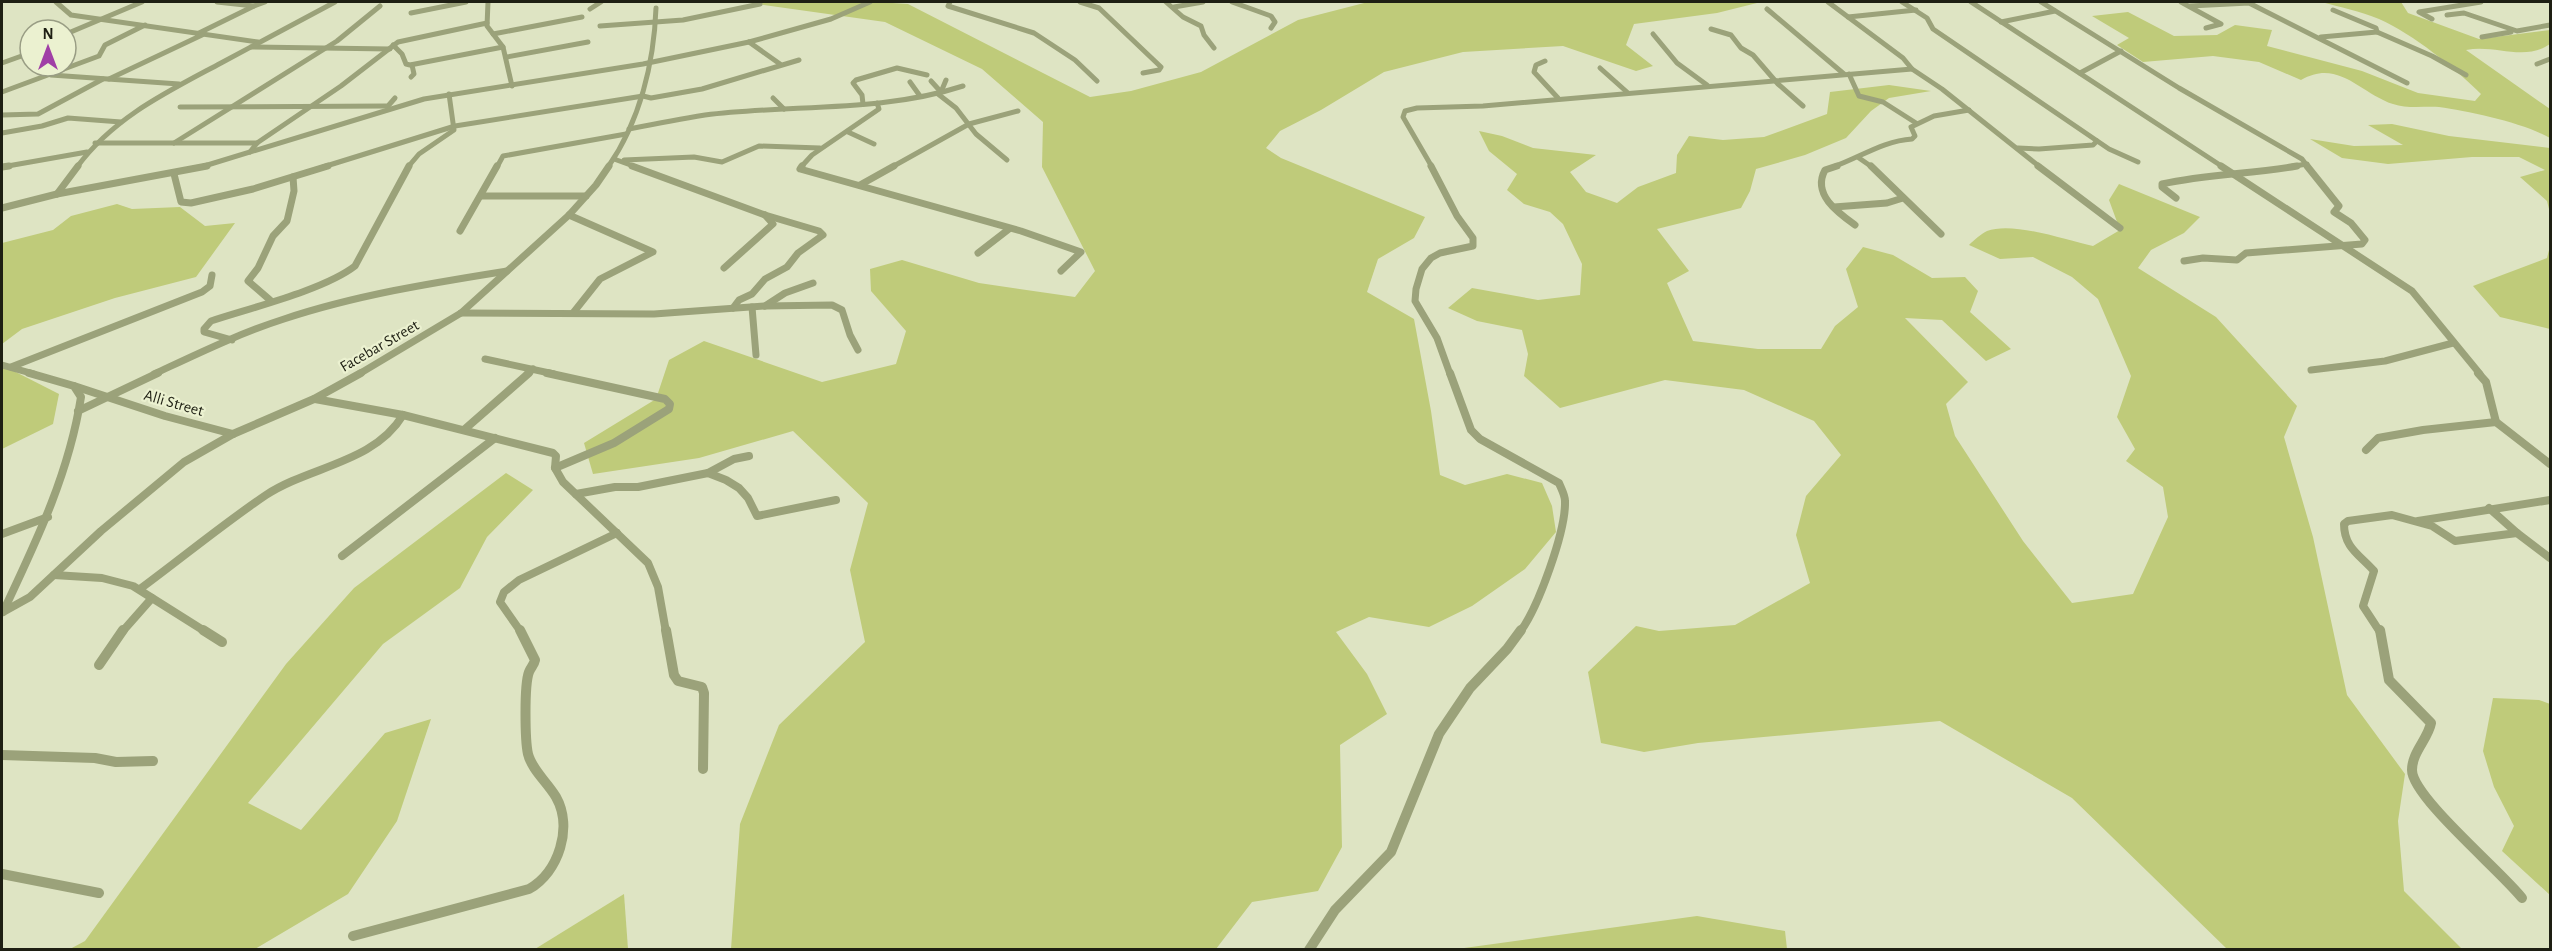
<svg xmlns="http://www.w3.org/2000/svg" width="2552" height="951" font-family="'Alegreya Sans',sans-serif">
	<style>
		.green { fill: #bfcb7a }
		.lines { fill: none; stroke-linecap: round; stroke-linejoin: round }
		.street-far3 { stroke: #9ba27a; stroke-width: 5 }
		.street-far2 { stroke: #9ba27a; stroke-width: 7 }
		.street-far1 { stroke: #9ba27a; stroke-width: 8 }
		.street { stroke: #9ba27a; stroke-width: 10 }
		.labels { text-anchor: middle; stroke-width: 4.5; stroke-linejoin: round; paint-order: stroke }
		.street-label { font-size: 16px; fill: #1e1f13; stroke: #ebf1d0 }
	</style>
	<rect width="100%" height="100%" fill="#dee4c3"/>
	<!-- green -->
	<g class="green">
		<path d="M 743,2 L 877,2 L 908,4 L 1090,97 L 1131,91 L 1201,72 L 1298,20 L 1368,2 L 1761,2 L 1717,13 L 1634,24 L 1626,45 L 1653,66 L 1636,71 L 1563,46 L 1463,52 L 1384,72 L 1321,110 L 1280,131 L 1266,148 L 1281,158 L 1425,217 L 1414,238 L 1378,259 L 1367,292 L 1414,319 L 1431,411 L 1440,475 L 1465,485 L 1507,474 L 1542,483 L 1552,506 L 1556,532 L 1525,569 L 1472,606 L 1429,627 L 1369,617 L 1336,632 L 1367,674 L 1387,714 L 1340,745 L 1342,847 L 1318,891 L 1252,902 L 1216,949 L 731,949 L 740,824 L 779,725 L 865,642 L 850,570 L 868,503 L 793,431 L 699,458 L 593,474 L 584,443 L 656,399 L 669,360 L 704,341 L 822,382 L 896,364 L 906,331 L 871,291 L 870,269 L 902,260 L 979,283 L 1075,297 L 1095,271 L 1042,167 L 1043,122 L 982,69 L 885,22 Z"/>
		<path d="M 2321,2 L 2401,2 L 2408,13 L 2479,39 L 2550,30 L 2550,44 C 2524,62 2495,44 2466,50 L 2550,109 L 2550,138 C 2524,123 2469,111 2439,107 C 2425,106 2407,109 2393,104 C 2360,93 2338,58 2301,80 L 2259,62 L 2213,56 L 2143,62 L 2117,45 L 2129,38 L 2092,16 L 2128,12 L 2174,36 L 2217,35 L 2235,25 L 2272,30 L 2267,46 L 2362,71 L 2418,93 L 2475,101 L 2481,94 C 2455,68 2413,34 2379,19 C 2360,11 2340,7 2321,2 Z"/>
		<path d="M 1889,85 L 1931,91 L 1889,98 L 1871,111 L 1846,138 L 1805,155 L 1756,169 L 1750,191 L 1741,208 L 1657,229 L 1689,271 L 1667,283 L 1693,341 L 1758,349 L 1821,349 L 1835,326 L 1858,307 L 1846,269 L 1863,247 L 1893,255 L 1932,278 L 1965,277 L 1978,291 L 1970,312 L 2011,349 L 1986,361 L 1942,320 L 1905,318 L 1968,382 L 1946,404 L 1955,436 L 2023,541 L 2072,603 L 2133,594 L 2168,517 L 2163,487 L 2126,461 L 2135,449 L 2117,417 L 2131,376 L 2098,299 L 2072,277 L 2033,257 L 2000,259 L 1969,245 C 1974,240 1981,234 1987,231 C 2013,221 2065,240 2093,246 L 2120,230 L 2109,200 L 2119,184 L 2200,217 L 2184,233 L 2151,250 L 2138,268 L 2216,317 L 2297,406 L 2284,437 L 2313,537 L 2347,695 L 2405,774 L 2398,821 L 2404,891 L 2462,949 L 2227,949 L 2072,798 L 1940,721 L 1698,743 L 1644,752 L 1601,743 L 1588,672 L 1636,626 L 1659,631 L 1735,625 L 1810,583 L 1796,535 L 1806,496 L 1841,455 L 1814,421 L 1744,390 L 1665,380 L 1560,408 L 1524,376 L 1528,354 L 1522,330 L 1477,321 L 1448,308 L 1472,288 L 1538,300 L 1580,295 L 1582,264 L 1563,224 L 1550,212 L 1524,204 L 1507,190 L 1517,174 L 1489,151 L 1479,131 L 1502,136 L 1533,148 L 1596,155 L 1570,172 L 1586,192 L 1617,203 L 1638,187 L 1676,173 L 1677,155 L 1689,136 L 1723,140 L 1764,137 L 1827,114 L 1830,92 Z"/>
		<path d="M 2392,124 L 2449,136 L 2550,148 L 2550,213 L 2547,201 L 2520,177 L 2545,170 L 2519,157 L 2472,157 L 2388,164 L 2342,158 L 2310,139 L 2354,146 L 2403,145 L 2368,125 Z"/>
		<path d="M 117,204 L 132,209 L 180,207 L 205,226 L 235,223 L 196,277 L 115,298 L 22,329 L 2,344 L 2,243 L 53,230 L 71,216 Z"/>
		<path d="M 2550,246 L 2550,329 L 2500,317 L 2473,286 L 2547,258 Z"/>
		<path d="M 2,365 L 59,394 L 53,424 L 2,449 Z"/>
		<path d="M 506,473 L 533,490 L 487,537 L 460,588 L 383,644 L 248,803 L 301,830 L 385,733 L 431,719 L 397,821 L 348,894 L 255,949 L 70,949 L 85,941 L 286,664 L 354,588 Z"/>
		<path d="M 2493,698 L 2539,700 L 2550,704 L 2550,895 L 2502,851 L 2514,826 L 2494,787 L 2483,751 Z"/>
		<path d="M 624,894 L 628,949 L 535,949 Z"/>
		<path d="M 1697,916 L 1785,931 L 1787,949 L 1457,949 Z"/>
	</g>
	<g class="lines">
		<!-- street-far3 -->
		<g class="street-far3">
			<path d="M 56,2 L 71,15 L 258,42"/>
			<path d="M 488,2 L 487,26 L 503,47 L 512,86"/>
			<path d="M 950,2 L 948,6 L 1034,33 L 1075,60 L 1097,81"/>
			<path d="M 1080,2 L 1099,8 L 1161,67 L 1159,70 L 1143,73"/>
			<path d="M 1166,2 L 1183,17 L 1201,26 L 1204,35 L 1214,48"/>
			<path d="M 1232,2 L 1271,16 L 1275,22 L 1271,28"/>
			<path d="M 1902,2 L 1927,18 L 1933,29 L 2109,149 L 2138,162"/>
			<path d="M 1971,2 L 2223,167"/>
			<path d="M 2041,2 L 2179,88 L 2302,159 L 2308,167"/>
			<path d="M 2181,2 L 2221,24 L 2206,28"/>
			<path d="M 254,6 L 265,2"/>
			<path d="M 2190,6 L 2249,3 L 2407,83"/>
			<path d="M 1174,7 L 1203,2"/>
			<path d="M 590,9 L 601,2"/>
			<path d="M 1767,9 L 1844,74"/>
			<path d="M 411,13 L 466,2"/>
			<path d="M 2447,15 L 2464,13 L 2517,31 L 2550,25"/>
			<path d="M 1848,17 L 1916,10"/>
			<path d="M 2432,19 L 2419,12 L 2481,2"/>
			<path d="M 2001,22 L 2055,11"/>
			<path d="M 600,26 L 683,20 L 760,4"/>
			<path d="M 1711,29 L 1731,35 L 1741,48 L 1753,55 L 1778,84 L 1803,106"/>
			<path d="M 2377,32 L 2432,56 L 2466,75"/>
			<path d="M 66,34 L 142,2"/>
			<path d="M 197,34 L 254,6 L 217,2"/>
			<path d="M 493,34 L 582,17"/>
			<path d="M 1653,34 L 1677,63 L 1707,85"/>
			<path d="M 2321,37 L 2377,32 L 2376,28 L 2333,10"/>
			<path d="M 2482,37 L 2511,32"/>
			<path d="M 749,42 L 780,64"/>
			<path d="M 393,45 L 402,54 L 406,64 L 410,65 L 503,47"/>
			<path d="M 251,47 L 390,49"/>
			<path d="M 507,57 L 588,42"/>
			<path d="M 1545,61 L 1536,65 L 1534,72 L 1558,98"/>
			<path d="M 2,63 L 30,53"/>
			<path d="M 2537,64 L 2550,59"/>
			<path d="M 1600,68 L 1628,93"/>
			<path d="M 1912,69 L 1942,89 L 2040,167"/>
			<path d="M 2080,73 L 2121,51"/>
			<path d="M 1849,74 L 1859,96 L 1883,102 L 1916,123"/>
			<path d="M 51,75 L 179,84"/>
			<path d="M 411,77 L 414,74 L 412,65"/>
			<path d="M 109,79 L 202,35"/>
			<path d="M 931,81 L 941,92"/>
			<path d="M 910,82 L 920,96"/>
			<path d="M 2,92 L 99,56 L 105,45 L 145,25"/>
			<path d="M 941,92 L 946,80"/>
			<path d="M 938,94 L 956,108 L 976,134 L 1007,160"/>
			<path d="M 773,98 L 784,109"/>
			<path d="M 863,104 L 862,95 L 853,83 L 856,80 L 897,68 L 927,75"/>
			<path d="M 388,106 L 395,98"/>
			<path d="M 180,107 L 386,106"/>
			<path d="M 2,115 L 38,114 L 103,79"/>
			<path d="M 629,129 C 654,124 680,119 705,115 C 791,104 880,113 963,86"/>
			<path d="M 848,132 L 874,144"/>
			<path d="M 2,133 L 42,126 L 68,118 L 121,122"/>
			<path d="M 95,143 L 257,143"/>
			<path d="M 174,143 L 337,41 L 380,6"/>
			<path d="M 2018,148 L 2039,149 L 2093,145 L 2097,141"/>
			<path d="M 250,152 L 257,143 L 341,86 L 398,42 L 487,23"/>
			<path d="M 1859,158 L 1872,167"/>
			<path d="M 614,159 L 636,167"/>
			<path d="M 624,160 L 694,157 L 722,162 L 759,146 L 820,148"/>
			<path d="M 2,167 L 87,152"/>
			<path d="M 77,167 C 114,117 167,92 221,63 C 259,43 297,22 335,2"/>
			<path d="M 201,167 L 424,99 L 643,64 L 749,42 L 831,19 L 870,2"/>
			<path d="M 323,167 L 455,126 L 643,96 L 651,98 L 702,89 L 799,60"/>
			<path d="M 408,167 L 419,154 L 454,130 L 449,94"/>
			<path d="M 497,167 L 503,156 L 626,134"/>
			<path d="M 608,167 C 640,121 654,63 656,8"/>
			<path d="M 801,167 L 812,155 L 879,109 L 877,103"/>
			<path d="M 892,167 L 969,124 L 1018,111"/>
			<path d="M 1432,167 L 1403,117 L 1405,111 L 1417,108 L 1483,106 L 1912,69 L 1903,58 L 1828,2"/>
			<path d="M 1833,167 C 1861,157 1883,141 1912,139 L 1915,136 L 1911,127 L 1934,116 L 1969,110"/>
			<path d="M 2288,167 L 2307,164"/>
		</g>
		<!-- street-far2 -->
		<g class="street-far2">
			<path d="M 632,166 L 765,215 L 819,231 L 823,235 L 798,253 L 787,267 L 765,279 L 752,294 L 739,300 L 733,308"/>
			<path d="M 802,166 L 800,169 L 1021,231 L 1081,252 L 1061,271"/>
			<path d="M 1431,166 L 1457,216 L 1473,238 L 1473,246 L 1440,253 L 1431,258 L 1422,269 L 1416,289 L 1415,301 L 1437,338 L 1450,374"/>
			<path d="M 1837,166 L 1825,170 C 1812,194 1837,212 1855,225"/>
			<path d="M 1871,166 L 1941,234"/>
			<path d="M 2038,166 L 2120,228"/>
			<path d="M 2221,166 L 2412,291 L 2480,374"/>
			<path d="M 2,167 L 9,166"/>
			<path d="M 174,174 L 181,202 L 191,203 L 253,189 L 328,166"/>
			<path d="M 860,185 L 894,166"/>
			<path d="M 57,194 L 78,166"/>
			<path d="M 482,196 L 586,196"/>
			<path d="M 2176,198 L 2162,187 L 2162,184 C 2207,174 2252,174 2297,166"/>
			<path d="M 1834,207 L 1887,203 L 1903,198"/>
			<path d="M 2,208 L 57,194 L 207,166"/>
			<path d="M 569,215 L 653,252 L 600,279 L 573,313"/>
			<path d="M 460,231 L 497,166"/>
			<path d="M 978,253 L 1009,229"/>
			<path d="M 2184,261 L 2203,258 L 2237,260 L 2246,253 L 2362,244 L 2365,240 L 2351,223 L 2334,212 L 2339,206 L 2307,166"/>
			<path d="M 724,268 L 773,224 L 765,215"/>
			<path d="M 270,300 L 248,281 L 258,268 L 273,236 L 287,221 L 294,191 L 293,177"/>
			<path d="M 765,306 L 785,293 L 813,283"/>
			<path d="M 752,307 L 756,355"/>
			<path d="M 461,313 L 654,314 L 765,306 L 832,305 L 842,310 L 850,335 L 858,350"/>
			<path d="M 232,340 L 204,332 L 204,329 L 211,321 C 250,308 324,290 355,266 L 409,166"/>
			<path d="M 485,359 L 554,374"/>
			<path d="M 2,365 L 34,374"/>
			<path d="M 11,367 L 202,292 L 210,286 L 212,275"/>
			<path d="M 2311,370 L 2385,361 L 2453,343"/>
			<path d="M 154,374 C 197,354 240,333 284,319 C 356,295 432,283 507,271"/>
			<path d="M 359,374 L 461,313 L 569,215 L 596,185 L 609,166"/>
			<path d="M 527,374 L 533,369"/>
		</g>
		<!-- street-far1 -->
		<g class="street-far1">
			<path d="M 547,373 L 665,399 L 670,404 L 669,409 L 614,443 L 555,468"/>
			<path d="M 1450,373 L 1471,430 L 1480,439 L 1559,483 C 1561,488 1565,495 1565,501 C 1566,531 1538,608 1520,632"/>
			<path d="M 2478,373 L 2486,382 L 2496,422 L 2550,464"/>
			<path d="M 74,386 L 165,416 L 233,434"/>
			<path d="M 315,399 L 403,415 L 553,453 L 556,456 L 555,468 L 563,482 L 648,563 L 658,587 L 666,632"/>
			<path d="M 78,411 L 158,373"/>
			<path d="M 465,429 L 529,373"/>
			<path d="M 2366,450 L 2378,438 L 2423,430 L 2496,422"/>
			<path d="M 708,473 L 734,459 L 749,456"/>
			<path d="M 576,494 L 615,487 L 638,487 L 708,473 L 726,480 L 739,488 L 748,498 L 757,516 L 836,500"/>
			<path d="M 2418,521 L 2550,500"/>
			<path d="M 2517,533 L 2550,558"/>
			<path d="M 2,534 L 48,517"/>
			<path d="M 342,556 L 495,438"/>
			<path d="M 54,575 L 102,578 L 133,586 L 206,632"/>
			<path d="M 140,589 C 182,558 223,524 266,495 C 310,466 374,463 403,415"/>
			<path d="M 3,612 C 36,542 69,474 81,397 L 74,386 L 29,373"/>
			<path d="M 3,612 L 30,597 L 101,531 L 184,462 L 233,434 L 314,399 L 361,373"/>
			<path d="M 122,632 L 152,598"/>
			<path d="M 521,632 L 500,602 L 504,592 L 519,580 L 617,533"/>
			<path d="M 2380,632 L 2363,606 L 2374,571 C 2360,555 2344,548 2344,524 L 2348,521 L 2392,515 L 2432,526 L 2455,541 L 2517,533 L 2489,508"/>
		</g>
		<!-- street -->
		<g class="street">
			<path d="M 203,630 L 222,642"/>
			<path d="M 666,630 L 674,675 L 678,681 L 702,687 L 704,693 L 703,769"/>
			<path d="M 2380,630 L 2389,680 L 2431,723 C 2428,739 2412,752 2412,770 C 2412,797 2501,871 2522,898"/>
			<path d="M 99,665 L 123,630"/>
			<path d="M 2,755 L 95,758 L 116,762 L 153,761"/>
			<path d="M 2,874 L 99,893"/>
			<path d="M 353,936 L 529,889 C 559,872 573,827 556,797 C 548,783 532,770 528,754 C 525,741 524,685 529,672 C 531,667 534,665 535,660 L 520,630"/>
			<path d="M 1309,950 L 1335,910 L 1391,852 L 1439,734 L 1470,688 L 1507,649 L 1521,630"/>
		</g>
	</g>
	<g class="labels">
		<!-- street labels -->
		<g class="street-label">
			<text transform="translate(379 345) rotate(-30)" y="6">Facebar Street</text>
			<text transform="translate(174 402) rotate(16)" y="6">Alli Street</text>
		</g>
	</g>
	<!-- border -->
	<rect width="2552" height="951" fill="none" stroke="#1e1f13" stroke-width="6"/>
	<!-- north arrow -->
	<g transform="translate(48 48)"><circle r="28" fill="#ebf1d0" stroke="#999d84" stroke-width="1.5"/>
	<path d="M0-4.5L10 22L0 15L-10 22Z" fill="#a03ea6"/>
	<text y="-9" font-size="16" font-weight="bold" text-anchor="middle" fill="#1e1f13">N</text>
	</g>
</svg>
